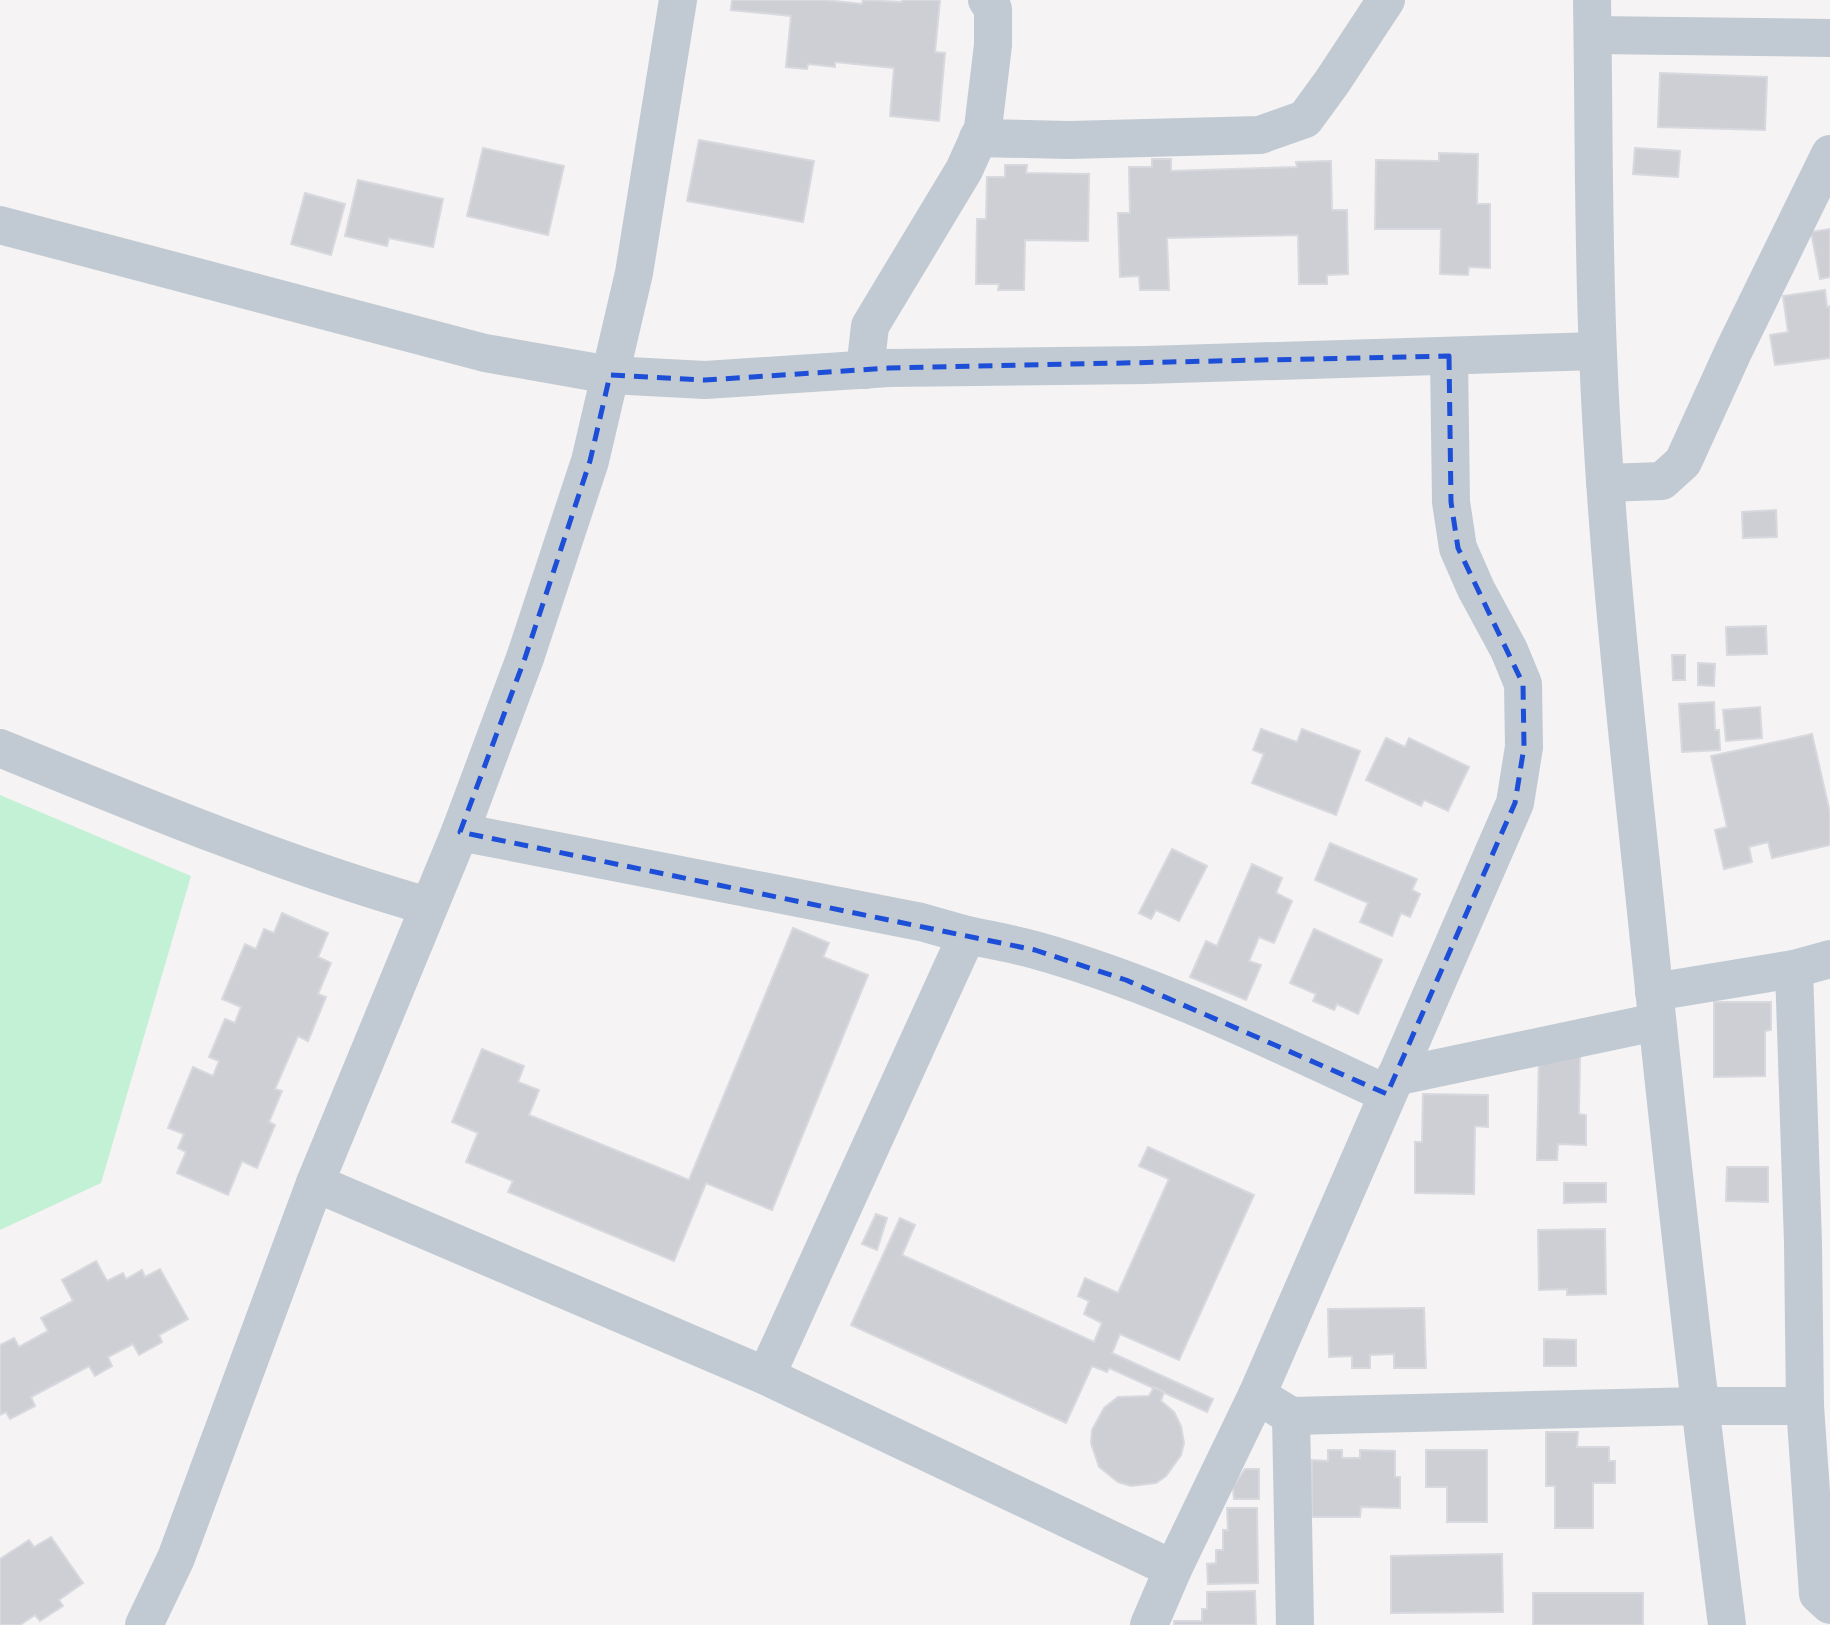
<svg xmlns="http://www.w3.org/2000/svg" width="1830" height="1625" font-family="Montserrat,sans-serif">
	<style>
		.green { fill: #c3f1d5 }
		.building { fill: #cdcfd5; stroke: #d7d9de; stroke-width: 2 }
		.lines { fill: none; stroke-linecap: round; stroke-linejoin: round }
		.minor { stroke: #c1cad2; stroke-width: 38 }
		.marked { fill: none; stroke: #1d4ed8; stroke-width: 5; stroke-dasharray: 14 9; stroke-linejoin: round }
	</style>
	<rect width="100%" height="100%" fill="#f5f3f3"/>
	<!-- green -->
	<path class="green" d="M 0,795 L 191,876 L 101,1183 L 0,1230 Z"/>
	<!-- building -->
	<g class="building">
		<path d="M 732,0 L 825,0 L 862,4 L 863,0 L 902,2 L 902,0 L 940,0 L 935,52 L 945,53 L 939,121 L 890,116 L 894,68 L 835,62 L 835,67 L 808,64 L 807,69 L 786,67 L 791,16 L 731,10 Z"/>
		<path d="M 1660,73 L 1767,77 L 1765,130 L 1658,127 Z"/>
		<path d="M 699,140 L 814,161 L 803,222 L 687,201 Z"/>
		<path d="M 483,148 L 564,166 L 548,235 L 467,216 Z"/>
		<path d="M 1635,148 L 1680,151 L 1678,177 L 1633,174 Z"/>
		<path d="M 1439,153 L 1478,154 L 1477,204 L 1490,204 L 1490,268 L 1469,267 L 1468,275 L 1440,274 L 1441,229 L 1375,229 L 1376,160 L 1439,161 Z"/>
		<path d="M 1152,159 L 1171,159 L 1171,171 L 1297,167 L 1296,162 L 1331,161 L 1332,210 L 1347,210 L 1348,274 L 1327,275 L 1327,284 L 1299,284 L 1298,235 L 1167,238 L 1169,290 L 1140,290 L 1139,276 L 1120,277 L 1118,213 L 1130,213 L 1129,167 L 1152,167 Z"/>
		<path d="M 1005,165 L 1027,165 L 1026,173 L 1089,174 L 1088,241 L 1025,240 L 1024,290 L 998,290 L 999,284 L 976,284 L 977,219 L 986,219 L 987,177 L 1005,177 Z"/>
		<path d="M 358,180 L 443,199 L 433,247 L 389,238 L 387,246 L 345,236 Z"/>
		<path d="M 305,193 L 345,204 L 331,255 L 291,244 Z"/>
		<path d="M 1830,229 L 1830,277 L 1820,279 L 1811,232 Z"/>
		<path d="M 1825,290 L 1827,307 L 1830,306 L 1830,358 L 1775,365 L 1770,335 L 1788,332 L 1783,296 Z"/>
		<path d="M 1776,510 L 1777,537 L 1743,538 L 1742,512 Z"/>
		<path d="M 1766,626 L 1767,654 L 1727,655 L 1726,627 Z"/>
		<path d="M 1672,655 L 1685,655 L 1685,680 L 1673,680 Z"/>
		<path d="M 1698,663 L 1715,664 L 1714,686 L 1698,685 Z"/>
		<path d="M 1714,702 L 1715,730 L 1719,730 L 1720,750 L 1682,752 L 1679,704 Z"/>
		<path d="M 1760,707 L 1762,738 L 1726,741 L 1723,710 Z"/>
		<path d="M 1261,729 L 1297,742 L 1302,729 L 1360,751 L 1336,815 L 1252,783 L 1264,754 L 1253,750 Z"/>
		<path d="M 1812,734 L 1830,813 L 1830,845 L 1772,858 L 1768,842 L 1749,847 L 1752,862 L 1724,869 L 1715,830 L 1727,827 L 1711,756 Z"/>
		<path d="M 1386,738 L 1405,747 L 1409,738 L 1469,767 L 1448,811 L 1424,800 L 1421,806 L 1366,780 Z"/>
		<path d="M 1330,843 L 1417,879 L 1412,890 L 1420,894 L 1410,917 L 1401,913 L 1392,936 L 1360,922 L 1368,903 L 1315,880 Z"/>
		<path d="M 1172,849 L 1207,866 L 1179,921 L 1156,910 L 1151,919 L 1139,913 Z"/>
		<path d="M 1252,864 L 1282,878 L 1276,893 L 1292,901 L 1274,943 L 1259,937 L 1249,961 L 1261,965 L 1246,1000 L 1190,977 L 1206,941 L 1217,946 Z"/>
		<path d="M 282,913 L 328,933 L 318,957 L 331,963 L 318,994 L 326,997 L 308,1041 L 298,1036 L 275,1089 L 282,1091 L 269,1122 L 275,1125 L 257,1168 L 242,1161 L 228,1195 L 177,1173 L 186,1152 L 178,1148 L 184,1134 L 168,1128 L 193,1067 L 213,1076 L 219,1061 L 209,1057 L 225,1019 L 235,1023 L 241,1007 L 222,999 L 245,944 L 256,949 L 264,929 L 274,933 Z"/>
		<path d="M 793,928 L 829,943 L 823,957 L 868,975 L 772,1210 L 706,1183 L 674,1261 L 508,1192 L 513,1181 L 466,1162 L 478,1133 L 452,1122 L 482,1049 L 524,1066 L 518,1082 L 539,1090 L 529,1115 L 689,1180 Z"/>
		<path d="M 1314,929 L 1382,960 L 1358,1014 L 1337,1004 L 1334,1010 L 1313,1001 L 1316,994 L 1290,983 Z"/>
		<path d="M 1714,1002 L 1771,1002 L 1771,1030 L 1765,1031 L 1765,1076 L 1714,1077 Z"/>
		<path d="M 1539,1054 L 1580,1055 L 1579,1114 L 1586,1115 L 1586,1145 L 1558,1144 L 1557,1160 L 1537,1160 Z"/>
		<path d="M 1423,1094 L 1488,1095 L 1488,1127 L 1475,1126 L 1474,1194 L 1415,1193 L 1415,1142 L 1422,1142 Z"/>
		<path d="M 1148,1147 L 1254,1195 L 1179,1360 L 1120,1334 L 1112,1353 L 1213,1399 L 1207,1412 L 1109,1368 L 1107,1372 L 1092,1366 L 1066,1423 L 851,1325 L 900,1218 L 915,1225 L 902,1255 L 1094,1342 L 1102,1323 L 1084,1314 L 1089,1301 L 1078,1296 L 1085,1278 L 1118,1293 L 1169,1179 L 1139,1166 Z"/>
		<path d="M 1727,1167 L 1768,1167 L 1768,1202 L 1726,1201 Z"/>
		<path d="M 1564,1183 L 1606,1183 L 1606,1202 L 1564,1203 Z"/>
		<path d="M 876,1214 L 887,1218 L 877,1250 L 862,1244 Z"/>
		<path d="M 1605,1229 L 1606,1294 L 1567,1295 L 1567,1289 L 1539,1290 L 1538,1230 Z"/>
		<path d="M 96,1261 L 107,1281 L 123,1273 L 126,1279 L 142,1270 L 145,1277 L 160,1269 L 188,1319 L 159,1335 L 162,1342 L 139,1355 L 133,1344 L 108,1357 L 112,1366 L 95,1376 L 89,1366 L 31,1397 L 35,1406 L 10,1419 L 6,1412 L 0,1415 L 0,1345 L 14,1338 L 19,1347 L 48,1331 L 41,1318 L 73,1301 L 62,1280 Z"/>
		<path d="M 1424,1308 L 1426,1368 L 1394,1368 L 1394,1354 L 1370,1355 L 1370,1368 L 1352,1368 L 1352,1356 L 1329,1357 L 1328,1309 Z"/>
		<path d="M 1544,1339 L 1576,1340 L 1576,1366 L 1544,1366 Z"/>
		<path d="M 1154,1387 L 1164,1392 L 1161,1401 L 1174,1412 L 1181,1426 L 1184,1443 L 1181,1455 L 1166,1476 L 1156,1483 L 1131,1486 L 1118,1482 L 1099,1467 L 1091,1443 L 1092,1430 L 1104,1408 L 1118,1397 L 1149,1396 Z"/>
		<path d="M 1546,1432 L 1578,1432 L 1577,1447 L 1609,1447 L 1609,1461 L 1615,1461 L 1615,1483 L 1593,1483 L 1593,1528 L 1555,1528 L 1555,1486 L 1546,1486 Z"/>
		<path d="M 1328,1450 L 1342,1450 L 1342,1458 L 1360,1458 L 1360,1450 L 1395,1451 L 1395,1477 L 1400,1477 L 1400,1508 L 1361,1507 L 1360,1517 L 1312,1517 L 1312,1460 L 1328,1461 Z"/>
		<path d="M 1426,1450 L 1487,1450 L 1487,1522 L 1447,1522 L 1447,1487 L 1426,1487 Z"/>
		<path d="M 1245,1469 L 1259,1469 L 1259,1499 L 1234,1499 L 1233,1487 Z"/>
		<path d="M 1227,1508 L 1257,1508 L 1258,1583 L 1208,1584 L 1207,1564 L 1216,1563 L 1216,1550 L 1223,1550 L 1223,1530 L 1228,1530 Z"/>
		<path d="M 51,1537 L 83,1583 L 59,1600 L 63,1606 L 40,1621 L 35,1615 L 20,1625 L 0,1625 L 0,1559 L 29,1540 L 34,1547 Z"/>
		<path d="M 1502,1554 L 1503,1612 L 1391,1613 L 1391,1556 Z"/>
		<path d="M 1255,1591 L 1256,1625 L 1174,1625 L 1174,1621 L 1202,1621 L 1202,1609 L 1207,1609 L 1207,1592 Z"/>
		<rect x="1533" y="1593" width="110" height="32"/>
	</g>
	<g class="lines">
		<!-- minor -->
		<g class="minor">
			<path d="M 1592,0 C 1594,117 1593,235 1598,353 C 1605,533 1625,712 1644,892 C 1669,1137 1696,1381 1727,1625"/>
			<path d="M 1593,35 L 1830,38"/>
			<path d="M 978,138 L 1069,140 L 1260,135 L 1305,119 L 1332,82 L 1386,0"/>
			<path d="M 0,225 L 485,353 L 610,375 L 705,380 L 889,368 L 1146,365 L 1597,351"/>
			<path d="M 865,370 L 870,326 L 964,170 L 983,128 L 993,45 L 993,9 L 987,0"/>
			<path d="M 1605,483 L 1662,481 L 1683,462 L 1734,350 L 1830,154"/>
			<path d="M 0,748 C 139,805 284,865 428,906"/>
			<path d="M 460,832 L 921,922 L 967,935 L 766,1376"/>
			<path d="M 967,935 C 990,940 1013,944 1035,950 C 1154,983 1275,1042 1387,1094"/>
			<path d="M 1794,969 L 1803,1243 L 1805,1406 L 1818,1594 L 1830,1605"/>
			<path d="M 1654,992 L 1794,969 L 1830,959"/>
			<path d="M 1395,1077 L 1656,1022"/>
			<path d="M 315,1183 L 766,1376 L 1173,1569"/>
			<path d="M 1257,1395 L 1291,1416 L 1699,1406 L 1805,1406"/>
			<path d="M 1291,1416 L 1295,1625"/>
			<path d="M 144,1625 L 176,1558 L 315,1183 L 460,832 L 525,658 L 590,461 L 634,273 L 678,0"/>
			<path d="M 1149,1625 L 1173,1569 L 1257,1395 L 1515,803 L 1524,747 L 1523,684 L 1509,650 L 1476,589 L 1458,548 L 1451,502 L 1449,356"/>
		</g>
	</g>
	<!-- marked area -->
	<path class="marked" d="M 1449,356 L 1451,502 L 1458,548 L 1523,684 L 1524,747 L 1515,803 L 1387,1094 L 1126,980 L 1035,950 L 460,832 L 525,658 L 590,461 L 610,375 L 705,380 L 889,368 Z"/>
</svg>
